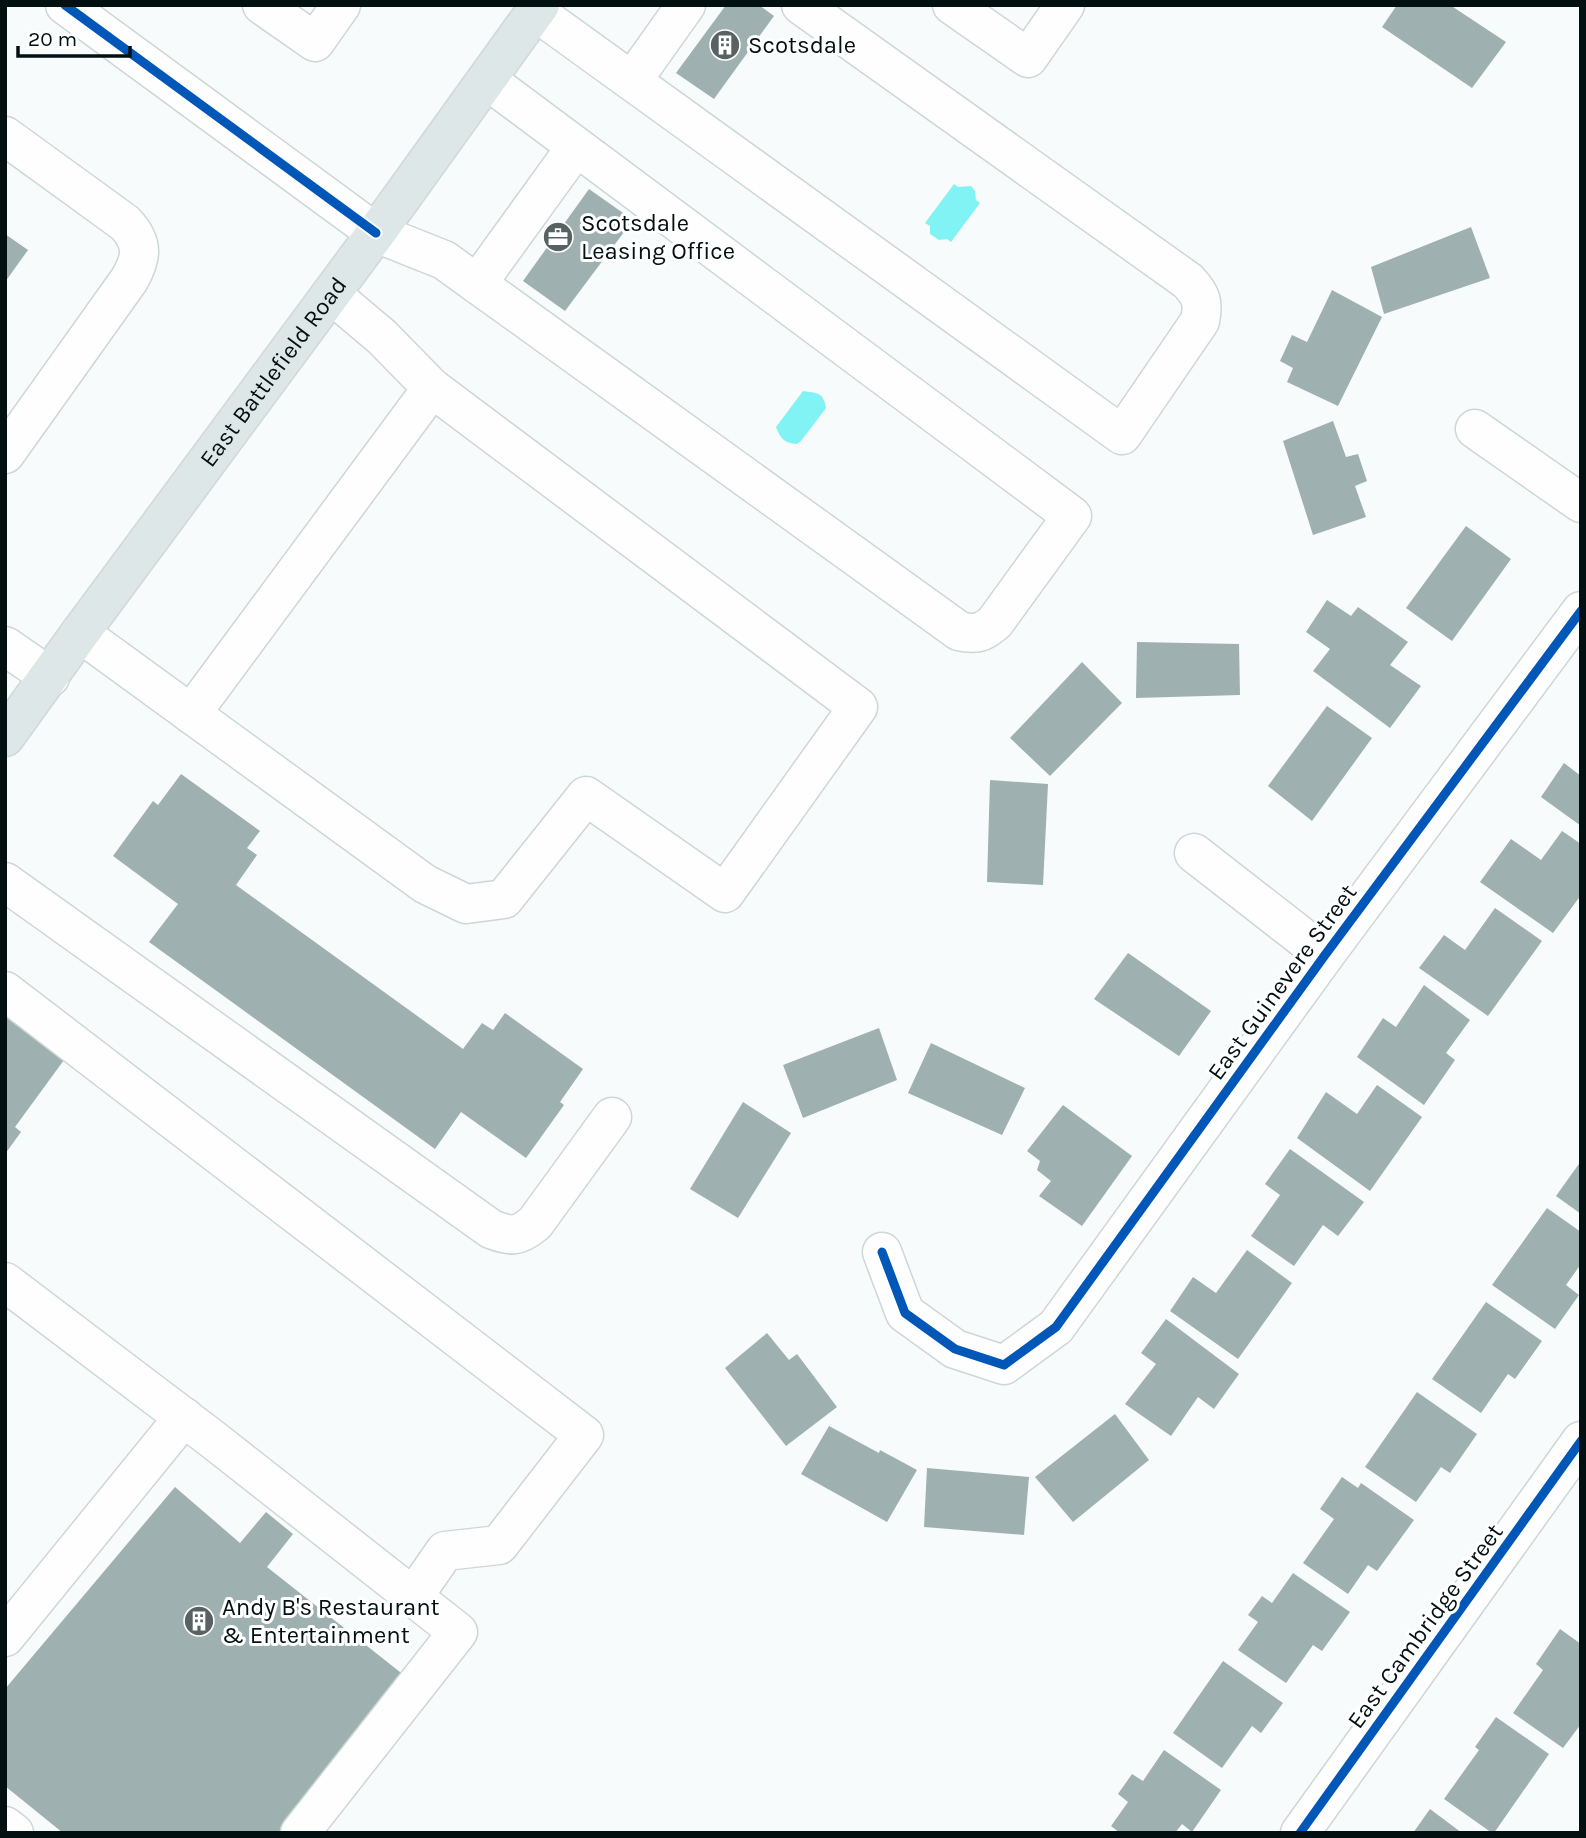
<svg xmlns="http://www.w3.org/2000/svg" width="1586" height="1838" font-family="Karla,sans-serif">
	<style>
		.water { fill: #81f3f5 }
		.building { fill: #9fb0b1 }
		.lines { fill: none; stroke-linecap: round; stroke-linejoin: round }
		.minor-casing { stroke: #cdd7d7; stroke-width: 41 }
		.major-casing { stroke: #d3d7d7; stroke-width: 41 }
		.minor { stroke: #fefefe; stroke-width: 38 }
		.major { stroke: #dde7e7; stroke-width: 38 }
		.cycleway-casing { stroke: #fff; stroke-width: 13 }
		.cycleway { stroke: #0057b8; stroke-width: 9 }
		.labels { text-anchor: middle; stroke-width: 6; stroke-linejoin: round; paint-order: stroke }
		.poi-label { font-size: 24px; fill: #031011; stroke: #fff; text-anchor: start }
		.street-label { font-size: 24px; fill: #031011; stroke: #fff }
	</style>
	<rect width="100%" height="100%" fill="#f7fbfb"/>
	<!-- water -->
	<g class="water">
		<path d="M 954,184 L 958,187 L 971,186 L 975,191 L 976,200 L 980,203 L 951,242 L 947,239 L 939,240 L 930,234 L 930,226 L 925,223 Z"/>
		<path d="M 803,391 C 816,393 824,392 826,408 L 801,441 L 797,444 C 784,443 781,439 776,427 Z"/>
	</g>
	<!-- building -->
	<g class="building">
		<path d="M 726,5 L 759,5 L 774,16 L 714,99 L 676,73 Z"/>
		<path d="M 1397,5 L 1450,5 L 1506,42 L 1472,88 L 1382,27 Z"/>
		<path d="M 589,189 L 633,220 L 565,311 L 523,281 Z"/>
		<path d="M 1471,227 L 1490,278 L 1384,314 L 1371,267 Z"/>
		<path d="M 5,234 L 28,250 L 5,282 Z"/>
		<path d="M 1332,290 L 1382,317 L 1338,406 L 1287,382 L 1293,368 L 1280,361 L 1292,335 L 1307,342 Z"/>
		<path d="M 1333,421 L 1346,457 L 1358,454 L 1367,481 L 1355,486 L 1366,517 L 1313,535 L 1283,441 Z"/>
		<path d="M 1466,526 L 1511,559 L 1452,641 L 1406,608 Z"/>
		<path d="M 1327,600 L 1351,616 L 1358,607 L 1408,642 L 1390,665 L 1421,686 L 1390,728 L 1313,671 L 1330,649 L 1306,632 Z"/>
		<path d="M 1137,642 L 1239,644 L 1240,695 L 1136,698 Z"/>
		<path d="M 1082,662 L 1122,703 L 1050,776 L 1010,738 Z"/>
		<path d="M 1327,706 L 1372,738 L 1312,821 L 1268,786 Z"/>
		<path d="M 1564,763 L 1581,776 L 1581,826 L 1541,797 Z"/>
		<path d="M 181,774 L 260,831 L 247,848 L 257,855 L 236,885 L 463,1049 L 482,1023 L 493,1030 L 505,1013 L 583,1069 L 560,1102 L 564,1105 L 526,1158 L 461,1112 L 435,1149 L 149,942 L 178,904 L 113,856 L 153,801 L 158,805 Z"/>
		<path d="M 990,780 L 1048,784 L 1043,885 L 987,882 Z"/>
		<path d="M 1562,831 L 1581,844 L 1581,895 L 1553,933 L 1480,882 L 1511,839 L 1541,860 Z"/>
		<path d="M 1495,908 L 1542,941 L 1488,1016 L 1419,968 L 1444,935 L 1465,950 Z"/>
		<path d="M 1128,953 L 1211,1011 L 1179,1056 L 1094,999 Z"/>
		<path d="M 1424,985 L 1470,1020 L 1446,1053 L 1455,1060 L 1424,1105 L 1357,1057 L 1383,1018 L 1396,1027 Z"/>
		<path d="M 7,1018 L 64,1060 L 15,1127 L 21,1132 L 5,1154 Z"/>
		<path d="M 879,1028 L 897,1080 L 803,1118 L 783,1065 Z"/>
		<path d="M 931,1043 L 1025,1088 L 1002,1135 L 908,1093 Z"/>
		<path d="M 1377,1085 L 1422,1117 L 1370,1191 L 1297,1138 L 1326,1092 L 1357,1114 Z"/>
		<path d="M 743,1102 L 791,1133 L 738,1218 L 690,1189 Z"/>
		<path d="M 1063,1105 L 1132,1156 L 1082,1226 L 1039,1196 L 1051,1181 L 1037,1170 L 1040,1161 L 1027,1151 Z"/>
		<path d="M 1290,1149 L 1364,1202 L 1338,1236 L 1323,1225 L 1294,1266 L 1251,1236 L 1280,1195 L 1265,1184 Z"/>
		<path d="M 1581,1161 L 1581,1214 L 1556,1196 Z"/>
		<path d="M 1547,1208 L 1581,1232 L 1581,1264 L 1566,1285 L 1579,1295 L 1555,1329 L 1492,1285 Z"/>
		<path d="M 1247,1250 L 1292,1283 L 1238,1359 L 1170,1311 L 1193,1277 L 1216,1293 Z"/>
		<path d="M 1486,1302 L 1542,1341 L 1515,1379 L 1508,1374 L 1481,1413 L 1432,1379 Z"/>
		<path d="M 1166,1319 L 1239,1374 L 1214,1409 L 1198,1397 L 1171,1436 L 1125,1404 L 1156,1364 L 1141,1353 Z"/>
		<path d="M 767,1333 L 789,1360 L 797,1354 L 837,1407 L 786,1446 L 725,1368 Z"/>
		<path d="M 1417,1392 L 1477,1434 L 1450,1473 L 1441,1467 L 1416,1502 L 1365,1467 Z"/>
		<path d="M 1115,1414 L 1149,1460 L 1073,1522 L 1035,1477 Z"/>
		<path d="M 829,1426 L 879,1453 L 880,1450 L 917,1470 L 887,1522 L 801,1474 Z"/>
		<path d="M 927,1468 L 1029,1477 L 1024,1535 L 924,1527 Z"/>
		<path d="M 1342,1477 L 1358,1488 L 1361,1483 L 1414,1520 L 1377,1571 L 1368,1565 L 1348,1594 L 1303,1563 L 1334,1519 L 1320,1509 Z"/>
		<path d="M 175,1487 L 240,1543 L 266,1512 L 293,1534 L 267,1567 L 405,1676 L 279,1833 L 63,1833 L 5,1786 L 5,1689 Z"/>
		<path d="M 1293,1573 L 1350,1612 L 1322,1651 L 1313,1645 L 1286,1683 L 1238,1650 L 1258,1622 L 1248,1615 L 1262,1596 L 1272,1603 Z"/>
		<path d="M 1560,1629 L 1581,1644 L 1581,1724 L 1563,1748 L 1513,1713 L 1543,1670 L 1536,1664 Z"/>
		<path d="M 1223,1661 L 1283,1703 L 1261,1733 L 1252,1726 L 1222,1768 L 1173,1733 Z"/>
		<path d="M 1496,1717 L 1549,1754 L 1494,1833 L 1492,1833 L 1444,1799 L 1479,1750 L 1475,1747 Z"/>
		<path d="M 1164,1750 L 1221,1790 L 1192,1832 L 1182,1824 L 1175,1833 L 1120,1833 L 1111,1826 L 1128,1802 L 1118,1794 L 1132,1774 L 1143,1781 Z"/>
		<path d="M 1430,1809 L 1462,1833 L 1413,1833 Z"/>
	</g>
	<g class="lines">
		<!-- minor casing -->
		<g class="minor-casing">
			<g id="minor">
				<path d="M 65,5 L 376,233 L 444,260 L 959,631 C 975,635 983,633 995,622 L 1072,516 L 487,80"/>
				<path d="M 262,5 L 315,42 L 341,5"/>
				<path d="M 952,5 L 1028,58 L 1065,5"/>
				<path d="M 536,12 L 1122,435 L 1200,321 C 1204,302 1201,295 1188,281 L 801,5"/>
				<path d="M 632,81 L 686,5"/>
				<path d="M 5,136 L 125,223 C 144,243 142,258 129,280 L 5,454"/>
				<path d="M 477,284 L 576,147"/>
				<path d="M 1475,429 L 1581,503"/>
				<path d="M 80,633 L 425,884 L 466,904 L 504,899 L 586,796 L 725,893 L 858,707 L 432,388 L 382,337 L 331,294"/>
				<path d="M 5,646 L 50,677"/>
				<path d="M 191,714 L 432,388"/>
				<path d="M 1194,853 L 1325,955"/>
				<path d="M 5,882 L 491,1229 C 512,1237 518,1237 535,1223 L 612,1117"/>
				<path d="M 5,991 L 584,1435 L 499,1545 L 445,1551 L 413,1597"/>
				<path d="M 882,1252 L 905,1313 L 955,1349 L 1004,1365 L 1056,1327 L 1325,955 L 1581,611"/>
				<path d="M 5,1282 L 211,1438 L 458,1632 L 300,1833"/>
				<path d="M 5,1637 L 184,1417"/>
				<path d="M 5,1826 L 14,1833"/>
				<path d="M 1300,1833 L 1581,1441"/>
			</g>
		</g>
		<!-- major casing -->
		<g class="major-casing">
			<g id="major">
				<path id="s1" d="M 5,737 L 80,633 L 376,233 L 540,5"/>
			</g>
		</g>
		<!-- minor -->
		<use href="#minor" class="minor"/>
		<!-- major -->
		<use href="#major" class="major"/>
		<!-- cycleway casing -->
		<g class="cycleway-casing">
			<g id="cycleway">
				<path d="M 65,5 L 376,233"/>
				<path d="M 882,1252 L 905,1313 L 955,1349 L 1004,1365 L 1056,1327 L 1325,955 L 1581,611"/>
				<path d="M 1300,1833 L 1581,1441"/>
			</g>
		</g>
		<!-- cycleway -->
		<use href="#cycleway" class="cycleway"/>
	</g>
	<!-- icons -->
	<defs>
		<g id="building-disc" transform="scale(1.575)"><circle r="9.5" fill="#586263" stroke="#fff"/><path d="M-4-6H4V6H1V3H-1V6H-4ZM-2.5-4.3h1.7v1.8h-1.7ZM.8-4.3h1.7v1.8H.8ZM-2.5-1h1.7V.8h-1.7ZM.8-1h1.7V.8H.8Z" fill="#fff"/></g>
		<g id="office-disc" transform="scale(1.575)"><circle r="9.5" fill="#586263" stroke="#fff"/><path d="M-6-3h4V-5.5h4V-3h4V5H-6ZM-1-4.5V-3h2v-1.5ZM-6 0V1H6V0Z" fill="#fff"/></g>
	</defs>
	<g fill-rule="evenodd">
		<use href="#building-disc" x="725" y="45"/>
		<use href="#office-disc" x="558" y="237"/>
		<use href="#building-disc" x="199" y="1621"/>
	</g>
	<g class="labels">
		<!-- poi labels -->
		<g class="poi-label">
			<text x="748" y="53">Scotsdale</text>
			<text x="581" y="231">Scotsdale<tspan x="581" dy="28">Leasing Office</tspan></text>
			<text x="222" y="1615">Andy B's Restaurant<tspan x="222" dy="28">&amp; Entertainment</tspan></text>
		</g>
		<!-- street labels -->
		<g class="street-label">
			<text dy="8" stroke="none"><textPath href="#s1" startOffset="453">East Battlefield Road</textPath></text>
			<text transform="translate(1282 982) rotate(-54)" y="8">East Guinevere Street</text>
			<text transform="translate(1425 1626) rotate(-54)" y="8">East Cambridge Street</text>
		</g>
	</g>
	<!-- border -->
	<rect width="1586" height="1838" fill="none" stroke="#031011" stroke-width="14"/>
	<!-- scale -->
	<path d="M18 46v10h112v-10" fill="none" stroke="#031011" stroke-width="3.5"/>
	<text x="28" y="46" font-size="21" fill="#031011" stroke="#ffffff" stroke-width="5" paint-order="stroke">20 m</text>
</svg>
